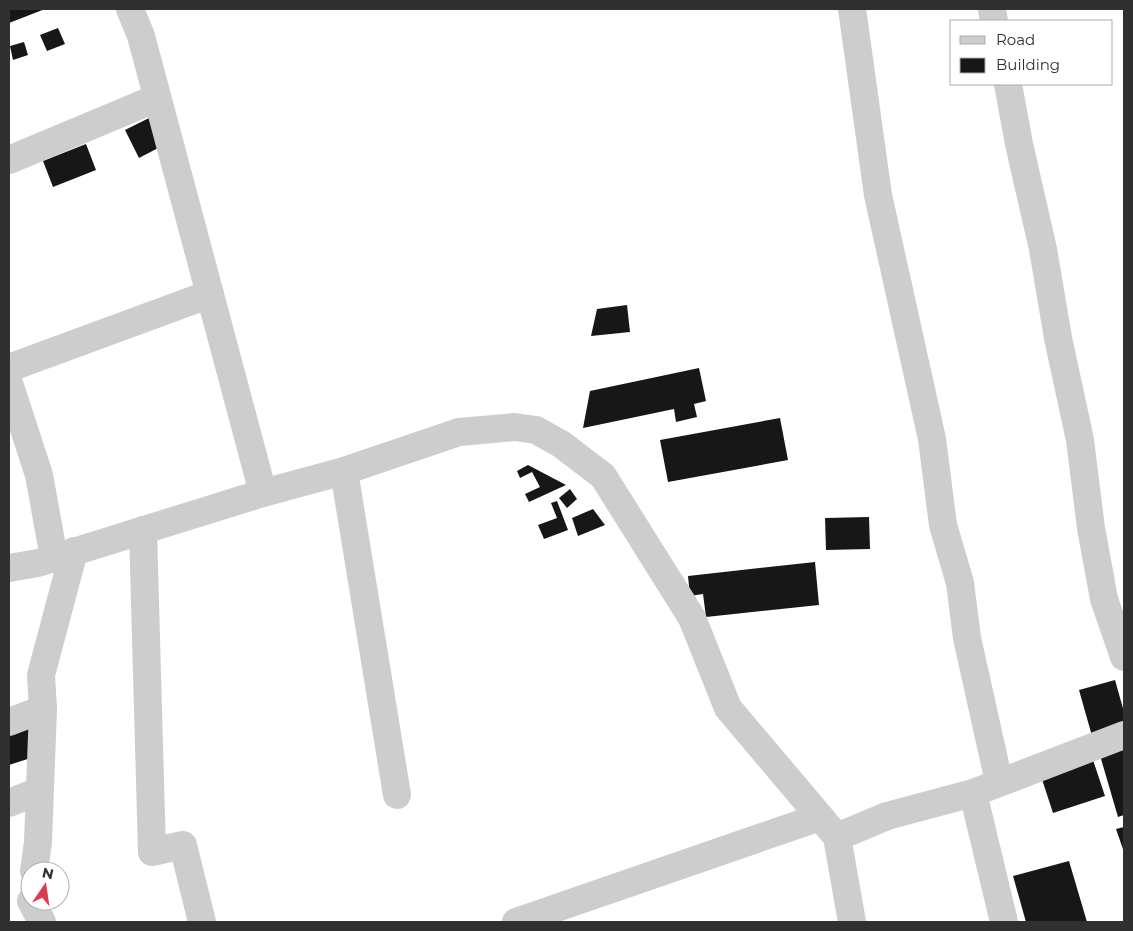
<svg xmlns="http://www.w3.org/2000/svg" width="1133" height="931" font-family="Montserrat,sans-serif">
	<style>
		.building { fill: #171717 }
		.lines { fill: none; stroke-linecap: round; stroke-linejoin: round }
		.minor { stroke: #cdcdcd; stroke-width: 28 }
	</style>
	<rect width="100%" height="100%" fill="#fff"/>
	<!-- building -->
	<g class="building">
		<path d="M 9,9 L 45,9 L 9,23 Z"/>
		<path d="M 58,28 L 65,44 L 47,51 L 40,35 Z"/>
		<path d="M 24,42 L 28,55 L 13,60 L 10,46 Z"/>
		<path d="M 149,118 L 162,146 L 139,158 L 125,130 Z"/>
		<path d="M 86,144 L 96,170 L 53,187 L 43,161 Z"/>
		<path d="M 627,305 L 630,332 L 591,336 L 597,309 Z"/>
		<path d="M 699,368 L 706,401 L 694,404 L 697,417 L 676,422 L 674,409 L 583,428 L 590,391 Z"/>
		<path d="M 780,418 L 788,460 L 668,482 L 660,440 Z"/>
		<path d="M 528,465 L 566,485 L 529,502 L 525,494 L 540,487 L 532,472 L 520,478 L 517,471 Z"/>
		<path d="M 570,489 L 577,499 L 567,508 L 559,498 Z"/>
		<path d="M 557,501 L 568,530 L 544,539 L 538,525 L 557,518 L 551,503 Z"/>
		<path d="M 593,509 L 605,525 L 578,536 L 572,518 Z"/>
		<path d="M 869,517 L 870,549 L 826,550 L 825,518 Z"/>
		<path d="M 815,562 L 819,605 L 706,617 L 703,594 L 690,596 L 688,576 Z"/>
		<path d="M 1115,680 L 1124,712 L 1124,727 L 1092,736 L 1079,690 Z"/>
		<path d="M 38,717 L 37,756 L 9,765 L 9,728 Z"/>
		<path d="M 1124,744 L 1124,815 L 1118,817 L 1099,752 Z"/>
		<path d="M 1091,754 L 1105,796 L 1053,813 L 1039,770 Z"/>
		<path d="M 1124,827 L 1124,852 L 1116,829 Z"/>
		<path d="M 1069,861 L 1087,922 L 1026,922 L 1013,876 Z"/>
	</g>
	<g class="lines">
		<!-- minor -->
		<g class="minor">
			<path d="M 130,9 L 141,36 L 263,493"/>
			<path d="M 852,9 L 878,195 L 932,439 L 943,525 L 960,583 L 967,638 L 999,782"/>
			<path d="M 992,9 L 994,21"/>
			<path d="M 1008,84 L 1019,144 L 1043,249 L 1058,338 L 1080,440 L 1091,528 L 1104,599 L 1124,657"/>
			<path d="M 9,160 L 157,98"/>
			<path d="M 9,368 L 210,294"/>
			<path d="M 9,383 L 39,475 L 54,558"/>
			<path d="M 344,471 L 397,795"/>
			<path d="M 143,530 L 152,852 L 183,845 L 202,922"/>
			<path d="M 9,568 L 38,563 L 263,493 L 344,471 L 459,432 L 515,427 L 536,430 L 561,444 L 603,476 L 692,618 L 728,708 L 837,837 L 852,922"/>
			<path d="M 9,722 L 43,709"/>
			<path d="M 973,793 L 1004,922"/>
			<path d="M 9,803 L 39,791"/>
			<path d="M 837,837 L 887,816 L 973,793 L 1124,735"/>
			<path d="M 34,871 L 38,842 L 43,709 L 41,675 L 74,551"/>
			<path d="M 31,901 L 42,922"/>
			<path d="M 516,922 L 820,817"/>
		</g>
	</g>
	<!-- border -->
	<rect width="1133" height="931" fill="none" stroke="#303030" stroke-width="20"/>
	<!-- legend -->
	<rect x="950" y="20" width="162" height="65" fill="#ffffff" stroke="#acacac"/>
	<rect x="960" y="36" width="25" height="8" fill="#cdcdcd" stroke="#acacac"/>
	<text x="996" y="45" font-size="15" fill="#303030">Road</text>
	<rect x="960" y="58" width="25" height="15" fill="#171717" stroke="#acacac"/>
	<text x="996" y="70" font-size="15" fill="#303030">Building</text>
	<!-- north arrow -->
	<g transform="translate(45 886) rotate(13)"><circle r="24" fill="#ffffff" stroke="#acacac"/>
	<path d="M0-4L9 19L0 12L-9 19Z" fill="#dc3c53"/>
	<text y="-8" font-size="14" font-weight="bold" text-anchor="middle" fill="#303030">N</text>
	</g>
</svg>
